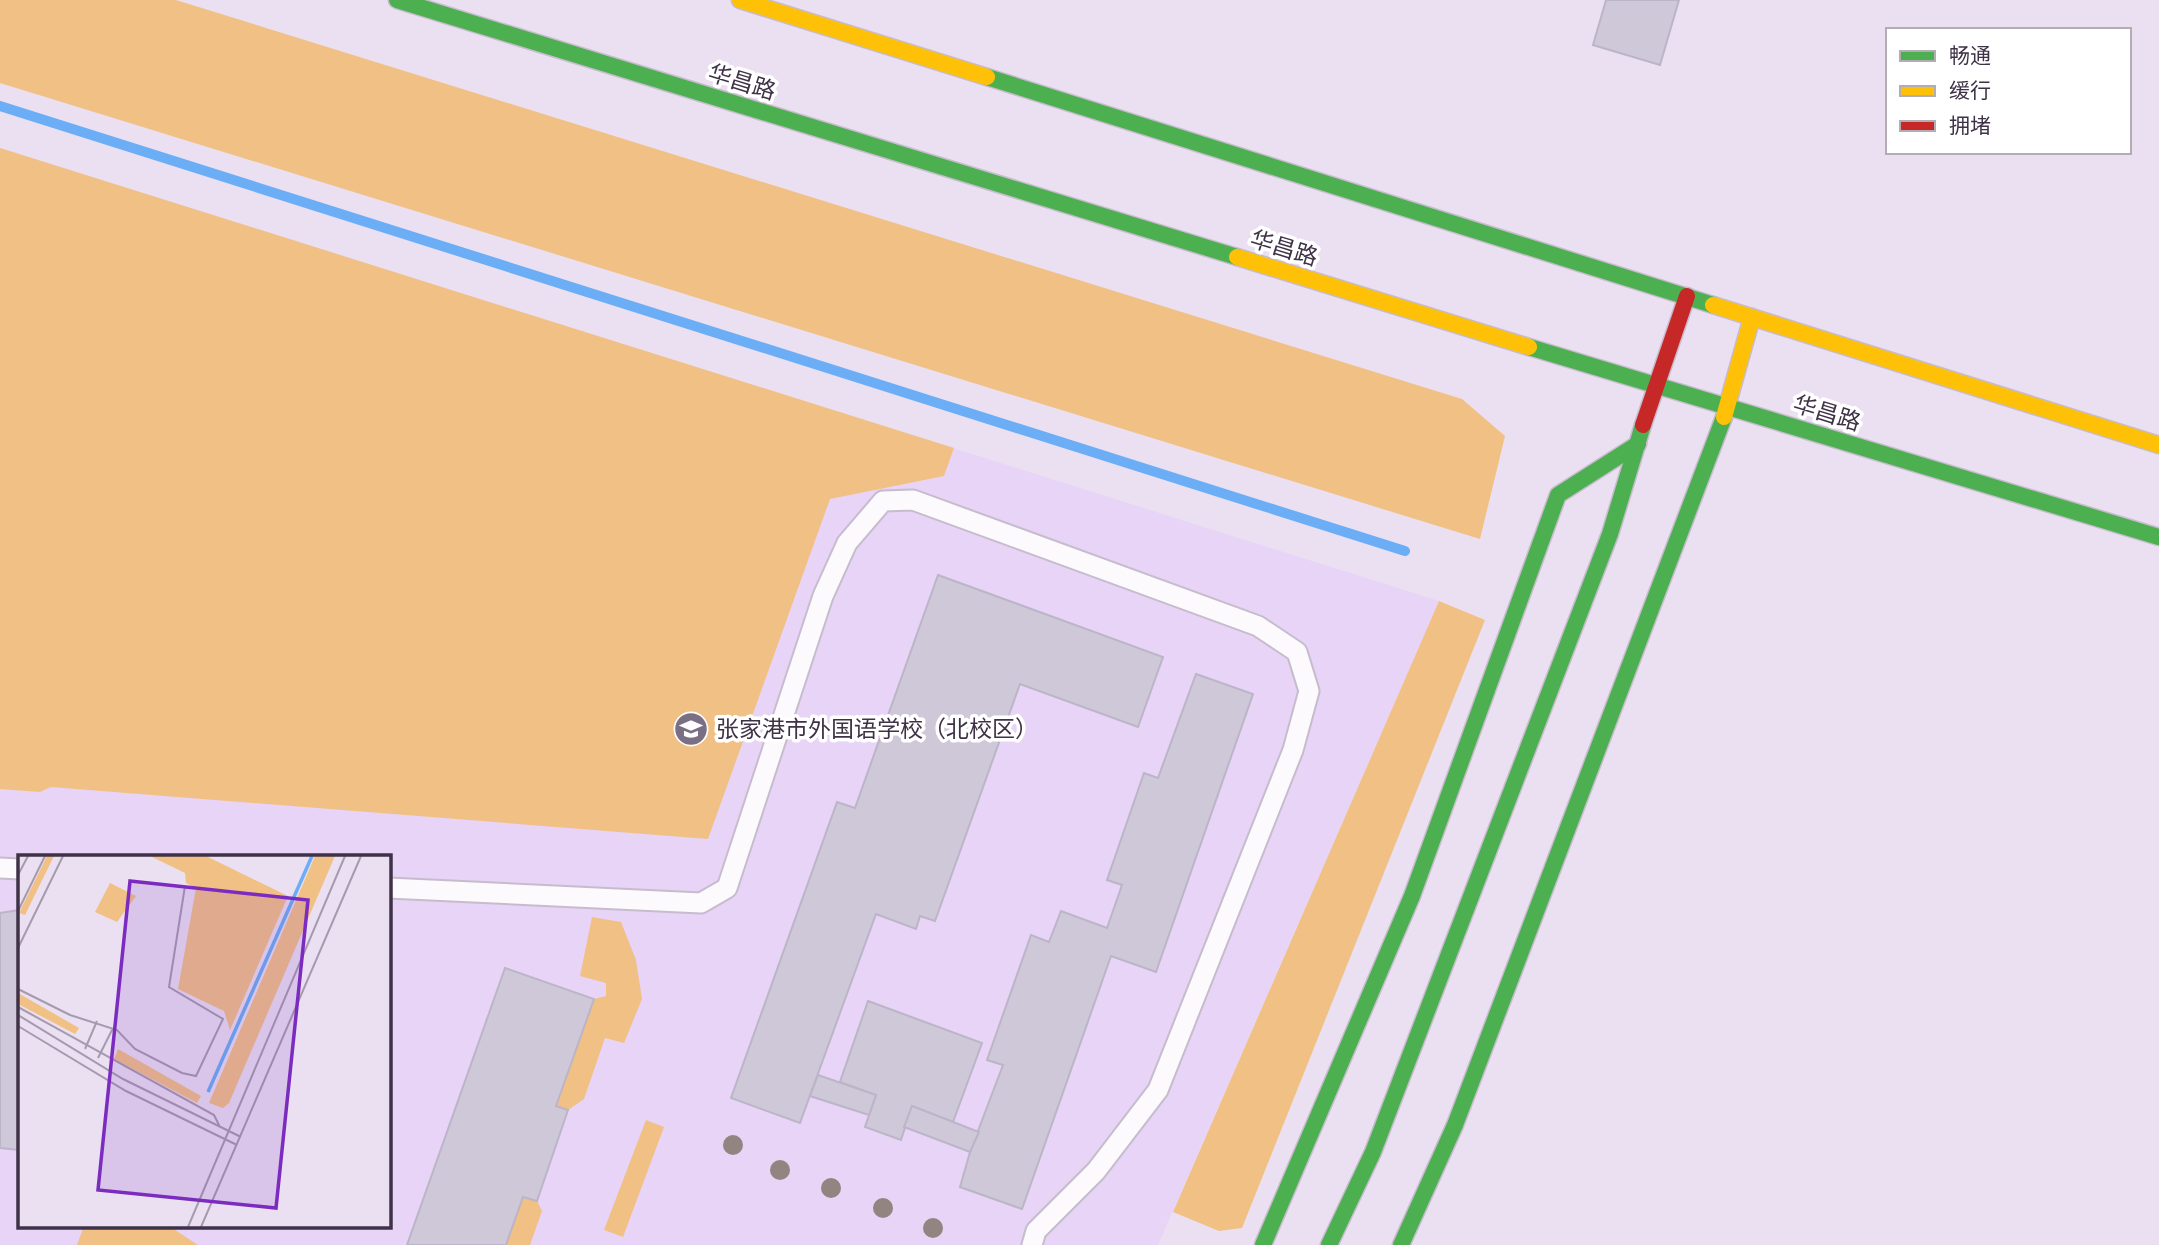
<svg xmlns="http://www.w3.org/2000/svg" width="2159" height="1245" font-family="'Sofia Sans Condensed','Noto Sans SC',sans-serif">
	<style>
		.built { fill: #e7d4f6; fill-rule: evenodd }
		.green { fill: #f1c085 }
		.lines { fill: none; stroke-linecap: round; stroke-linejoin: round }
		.stream { stroke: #6baef5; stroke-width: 10 }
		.building { fill: #cfc8d9; stroke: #bbb5c7; stroke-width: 2 }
		.lane-casing { stroke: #c6bccd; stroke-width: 23 }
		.fast-casing { stroke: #c6bccd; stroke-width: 19 }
		.slow-casing { stroke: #c6bccd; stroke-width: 19 }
		.jam-casing { stroke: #c6bccd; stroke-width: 19 }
		.lane { stroke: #fcfafd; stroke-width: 19 }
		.fast { stroke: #4caf50; stroke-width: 16 }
		.slow { stroke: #ffc107; stroke-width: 16 }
		.jam { stroke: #c62828; stroke-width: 16 }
		.tree { fill: #918481 }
		.labels { text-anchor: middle; stroke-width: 7; stroke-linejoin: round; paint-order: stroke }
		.street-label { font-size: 23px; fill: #3f3247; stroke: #fff }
		.poi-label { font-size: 23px; fill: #3f3247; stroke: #fff; text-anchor: start }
		.inset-river { fill: none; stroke: #6baef5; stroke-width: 3.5 }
		.inset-road { fill: none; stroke: #a69aae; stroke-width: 2 }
		.view { fill: #7b2cbf; fill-opacity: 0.15; stroke: #7b2cbf; stroke-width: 3.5 }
		.inset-edge { fill: none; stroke: #3f3247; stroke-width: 3.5 }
	</style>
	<rect width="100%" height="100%" fill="#eae0f2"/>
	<!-- built -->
	<path class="built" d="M 0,148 L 1439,601 L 1158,1245 L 0,1245 ZM 19,856 L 388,856 L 388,1226 L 19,1226 Z"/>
	<!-- green -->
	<g class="green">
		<path d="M 0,0 L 176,0 L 1462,399 L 1505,436 L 1480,539 L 0,83 Z"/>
		<path d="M 0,148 L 954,448 L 944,476 L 830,499 L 708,839 L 51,787 L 40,792 L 0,789 Z"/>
		<path d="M 1439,601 L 1485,620 L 1242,1228 L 1219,1231 L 1173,1212 Z"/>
		<path d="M 592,917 L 621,922 L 636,960 L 642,999 L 624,1043 L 605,1038 L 584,1099 L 568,1110 L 556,1106 L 594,999 L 606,996 L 606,983 L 580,976 Z"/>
		<path d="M 646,1120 L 664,1127 L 623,1237 L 604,1230 Z"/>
		<path d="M 523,1197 L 537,1201 L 542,1211 L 530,1245 L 506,1245 Z"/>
		<path d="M 84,1226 L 169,1226 L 198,1245 L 77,1245 Z"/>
	</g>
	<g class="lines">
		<!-- stream -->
		<path class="stream" d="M 0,106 L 1405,551"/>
	</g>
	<!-- building -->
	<g class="building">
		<path d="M 1606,0 L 1679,0 L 1660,65 L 1593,45 Z"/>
		<path d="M 938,575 L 1163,657 L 1138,727 L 1020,684 L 935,921 L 920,916 L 916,929 L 876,914 L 800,1123 L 731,1098 L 837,802 L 855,808 Z"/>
		<path d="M 1196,674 L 1253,694 L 1156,972 L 1111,956 L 1022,1209 L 960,1187 L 970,1152 L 1003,1065 L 987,1060 L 1031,935 L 1049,942 L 1061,911 L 1107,928 L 1122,885 L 1107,880 L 1144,773 L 1158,778 Z"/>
		<path d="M 19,910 L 19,1150 L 0,1148 L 0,913 Z"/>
		<path d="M 505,968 L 594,999 L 556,1106 L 568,1110 L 537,1201 L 523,1197 L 506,1245 L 407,1245 Z"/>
		<path d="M 868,1001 L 982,1043 L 953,1122 L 912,1106 L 901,1140 L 865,1127 L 876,1095 L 840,1082 Z"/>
		<path d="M 818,1075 L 876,1095 L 869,1115 L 810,1096 Z"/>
		<path d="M 912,1106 L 979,1132 L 970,1152 L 904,1127 Z"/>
	</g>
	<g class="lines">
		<!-- lane casing -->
		<g class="lane-casing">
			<g id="lane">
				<path d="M 0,868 L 19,869"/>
				<path d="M 388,888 L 701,903 L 727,888 L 823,596 L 847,543 L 883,501 L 913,500 L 1258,626 L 1297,652 L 1309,691 L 1293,750 L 1158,1090 L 1096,1171 L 1036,1231 L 1032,1245"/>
			</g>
		</g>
		<!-- fast casing -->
		<g class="fast-casing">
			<g id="fast">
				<path d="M 397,0 L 1237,257"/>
				<path d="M 987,77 L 1713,305"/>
				<path d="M 1529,347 L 2159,537"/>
				<path d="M 1263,1245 L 1412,896 L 1558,495 L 1638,444"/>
				<path d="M 1329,1245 L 1373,1152 L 1610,534 L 1643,425"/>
				<path d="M 1401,1245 L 1455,1125 L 1724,417"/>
			</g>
		</g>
		<!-- slow casing -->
		<g class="slow-casing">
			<g id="slow">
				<path d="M 740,0 L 987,77"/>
				<path d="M 1237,257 L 1529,347"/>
				<path d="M 1713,305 L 2159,445"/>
				<path d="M 1724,417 L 1752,317"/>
			</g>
		</g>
		<!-- jam casing -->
		<g class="jam-casing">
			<path id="jam" d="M 1643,425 L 1687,296"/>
		</g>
		<!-- lane -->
		<use href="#lane" class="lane"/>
		<!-- fast -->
		<use href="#fast" class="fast"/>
		<!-- slow -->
		<use href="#slow" class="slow"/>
		<!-- jam -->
		<use href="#jam" class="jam"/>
	</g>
	<!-- trees -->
	<g class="tree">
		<circle cx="733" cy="1145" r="10"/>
		<circle cx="780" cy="1170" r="10"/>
		<circle cx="831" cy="1188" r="10"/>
		<circle cx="883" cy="1208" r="10"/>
		<circle cx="933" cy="1228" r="10"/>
	</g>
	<!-- icons -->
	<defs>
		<g id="school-disc" transform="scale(1.75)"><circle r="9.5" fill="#7b6f83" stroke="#fff"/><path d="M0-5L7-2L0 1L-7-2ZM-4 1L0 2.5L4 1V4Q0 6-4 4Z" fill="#fff"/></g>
	</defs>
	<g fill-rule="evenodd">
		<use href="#school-disc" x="691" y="729"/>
	</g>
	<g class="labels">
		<!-- street labels -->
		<g class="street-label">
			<text transform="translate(742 82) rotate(17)" y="8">华昌路</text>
			<text transform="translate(1284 248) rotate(17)" y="8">华昌路</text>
			<text transform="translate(1827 413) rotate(17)" y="8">华昌路</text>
		</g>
		<!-- poi labels -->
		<g class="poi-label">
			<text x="716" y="737">张家港市外国语学校（北校区）</text>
		</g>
	</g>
	<!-- overview -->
	<g transform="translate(18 855)">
		<rect width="373" height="373" fill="#eae0f2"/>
		<path d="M 29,1 L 36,1 L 7,60 L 1,58 ZM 132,1 L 188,1 L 270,41 L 212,175 L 206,156 L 160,134 L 178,33 L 168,28 L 167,18 ZM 297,1 L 317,1 L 211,248 L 205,253 L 191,248 ZM 92,28 L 118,41 L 99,67 L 77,57 ZM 0,138 L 61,173 L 57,179 L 0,149 ZM 100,194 L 183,241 L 179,248 L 96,204 Z" fill="#f1c085"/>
		<path class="inset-river" d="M 190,237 L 294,1"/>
		<path class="inset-road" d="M 0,20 L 10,1M 0,56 L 27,1M 0,93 L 45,1M 0,134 L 52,160 L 99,175 L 117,194 L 164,218 L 178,221 L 205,164 L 151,132 L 167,31M 0,152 L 196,260 L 202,272M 0,160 L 105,224 L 223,282M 0,171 L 108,236 L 219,290M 67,194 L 79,166M 80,203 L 95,173M 170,372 L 327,1M 183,372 L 343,1"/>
		<path class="view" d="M 112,26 L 290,45 L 258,353 L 80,335 Z"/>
		<rect width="373" height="373" class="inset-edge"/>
	</g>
	<!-- legend -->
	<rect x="1886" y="28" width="245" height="126" fill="#ffffff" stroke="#b2adb5" stroke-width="2"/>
	<rect x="1900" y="51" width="35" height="10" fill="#4caf50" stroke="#b2adb5" stroke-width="2"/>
	<text x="1949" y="63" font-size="21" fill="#3f3247">畅通</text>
	<rect x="1900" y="86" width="35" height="10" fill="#ffc107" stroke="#b2adb5" stroke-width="2"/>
	<text x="1949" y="98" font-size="21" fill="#3f3247">缓行</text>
	<rect x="1900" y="121" width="35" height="10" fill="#c62828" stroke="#b2adb5" stroke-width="2"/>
	<text x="1949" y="133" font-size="21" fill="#3f3247">拥堵</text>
</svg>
